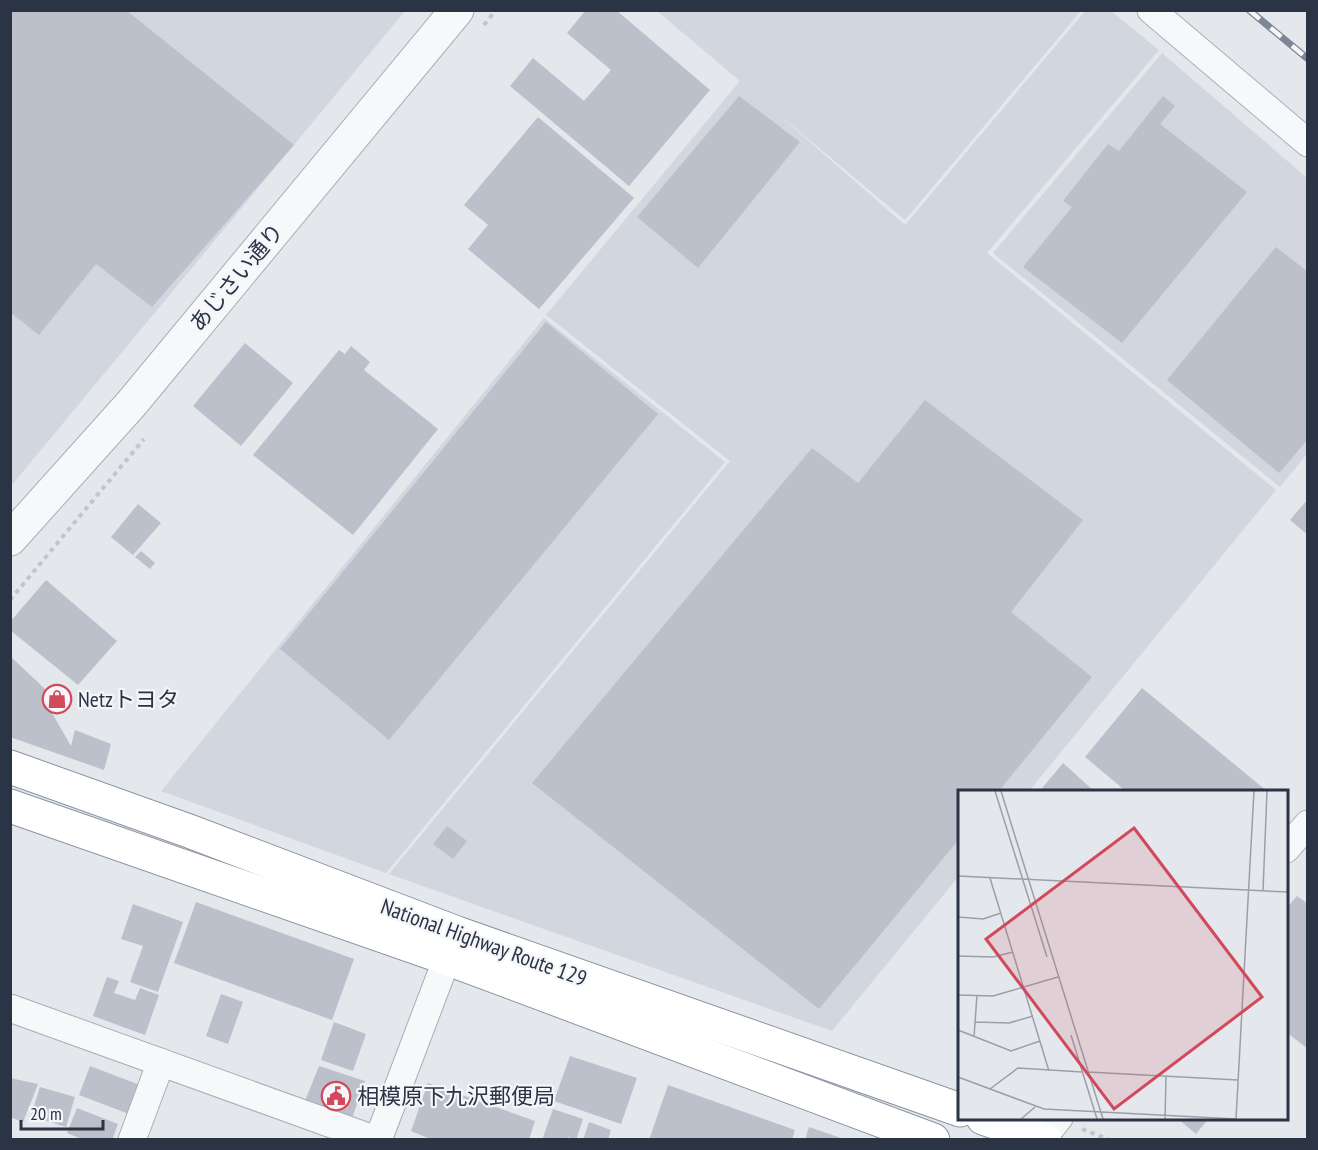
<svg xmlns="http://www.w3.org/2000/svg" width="1318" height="1150" font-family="'PT Sans Narrow','Noto Sans JP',sans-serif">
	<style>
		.built { fill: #d2d6de }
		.building { fill: #bbc0ca }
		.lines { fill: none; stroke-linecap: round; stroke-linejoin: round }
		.minor-casing { stroke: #a9aeb7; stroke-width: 29 }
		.tertiary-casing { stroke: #a9aeb7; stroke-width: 35 }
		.trunk-casing { stroke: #8b94a3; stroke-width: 35 }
		.path { stroke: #c2c5cb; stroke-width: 4; stroke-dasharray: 4.5 4.5; stroke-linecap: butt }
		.minor { stroke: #f7f8fa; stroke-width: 27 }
		.tertiary { stroke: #f7f8fa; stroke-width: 33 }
		.trunk { stroke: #fff; stroke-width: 33 }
		.rail-casing { stroke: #7d8696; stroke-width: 7 }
		.rail { stroke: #f4f6f9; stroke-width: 4.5; stroke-dasharray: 14; stroke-linecap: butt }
		.labels { text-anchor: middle; stroke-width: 4.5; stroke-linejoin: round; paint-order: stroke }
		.street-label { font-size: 22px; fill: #2b3445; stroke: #f4f6f9 }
		.poi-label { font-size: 22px; fill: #2b3445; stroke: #f4f6f9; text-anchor: start }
		.inset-road { fill: none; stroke: #9a9fa9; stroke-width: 1.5 }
		.view { fill: #d1495b; fill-opacity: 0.15; stroke: #d1495b; stroke-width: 3 }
		.inset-edge { fill: none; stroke: #2b3445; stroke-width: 3 }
	</style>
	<rect width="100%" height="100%" fill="#e4e7ec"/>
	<!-- built -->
	<g class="built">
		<path d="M 11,11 L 405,11 L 11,486 Z"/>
		<path d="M 657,11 L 1081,11 L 905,220 L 771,108 L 905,225 L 1085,11 L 1111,11 L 1159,50 L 987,253 L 1276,490 L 1029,791 L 960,792 L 959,876 L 832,1031 L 389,874 L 730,461 L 546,315 L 740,81 Z"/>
		<path d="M 1162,53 L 1307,178 L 1307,454 L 1280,487 L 993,253 Z"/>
		<path d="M 544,318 L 725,462 L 386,873 L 161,791 Z"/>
	</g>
	<!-- building -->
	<g class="building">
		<path d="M 10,10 L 126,10 L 294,145 L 152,307 L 96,264 L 39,335 L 10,312 Z"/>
		<path d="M 586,10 L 616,10 L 710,90 L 629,186 L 510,86 L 533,58 L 584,101 L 611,70 L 567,33 Z"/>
		<path d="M 739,96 L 800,142 L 698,268 L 637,217 Z"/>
		<path d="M 1163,96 L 1175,106 L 1160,124 L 1247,192 L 1122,343 L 1023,267 L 1072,207 L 1063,201 L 1108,144 L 1119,151 Z"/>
		<path d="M 538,117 L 634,198 L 539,309 L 468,249 L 488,225 L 464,205 Z"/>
		<path d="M 1276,247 L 1308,272 L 1308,439 L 1279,473 L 1167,380 Z"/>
		<path d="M 546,322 L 658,414 L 389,740 L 280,649 Z"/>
		<path d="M 245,343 L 293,383 L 241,446 L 193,406 Z"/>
		<path d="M 351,346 L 370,362 L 364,370 L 438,429 L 353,535 L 253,455 L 339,350 L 345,354 Z"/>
		<path d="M 925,400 L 1083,520 L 1011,612 L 1092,677 L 998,792 L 960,792 L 960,838 L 819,1009 L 532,783 L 812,448 L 858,483 Z"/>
		<path d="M 1308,499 L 1308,535 L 1290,520 Z"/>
		<path d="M 138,504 L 161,523 L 133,555 L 111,537 Z"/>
		<path d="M 141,551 L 155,563 L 150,569 L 135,557 Z"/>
		<path d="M 46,580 L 117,641 L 78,685 L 10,630 L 10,622 Z"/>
		<path d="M 10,656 L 60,703 L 52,713 L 71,746 L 75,730 L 111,744 L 104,770 L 10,737 Z"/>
		<path d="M 1142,688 L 1268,792 L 1127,792 L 1085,757 Z"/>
		<path d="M 1063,763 L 1095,792 L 1039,792 Z"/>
		<path d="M 447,826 L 467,841 L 453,859 L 433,844 Z"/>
		<path d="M 1297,896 L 1308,904 L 1308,1049 L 1286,1032 L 1286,909 Z"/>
		<path d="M 196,902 L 354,959 L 332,1020 L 174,963 Z"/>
		<path d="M 133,904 L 183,922 L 158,992 L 130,982 L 143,946 L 121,939 Z"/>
		<path d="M 107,977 L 119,981 L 114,993 L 135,1000 L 140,988 L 159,995 L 145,1035 L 93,1016 Z"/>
		<path d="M 221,994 L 243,1002 L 228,1044 L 206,1036 Z"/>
		<path d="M 334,1022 L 366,1034 L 353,1071 L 321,1060 Z"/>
		<path d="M 570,1056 L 637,1078 L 621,1124 L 554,1101 Z"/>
		<path d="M 90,1066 L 140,1085 L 129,1114 L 79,1095 Z"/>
		<path d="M 319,1066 L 365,1081 L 352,1118 L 305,1101 Z"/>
		<path d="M 10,1078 L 38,1084 L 23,1122 L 10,1117 Z"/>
		<path d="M 428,1083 L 535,1121 L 529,1140 L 433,1140 L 411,1131 Z"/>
		<path d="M 668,1085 L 795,1130 L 792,1140 L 649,1140 Z"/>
		<path d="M 40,1087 L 75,1097 L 66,1127 L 31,1116 Z"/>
		<path d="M 77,1108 L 118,1124 L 112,1140 L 84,1140 L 67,1133 Z"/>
		<path d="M 553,1109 L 583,1119 L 576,1140 L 568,1137 L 567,1140 L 542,1140 Z"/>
		<path d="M 1177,1118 L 1209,1118 L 1196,1134 Z"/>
		<path d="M 589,1122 L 611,1130 L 608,1140 L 583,1140 Z"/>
		<path d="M 809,1127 L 844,1139 L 844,1140 L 805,1140 Z"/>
	</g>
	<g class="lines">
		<!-- minor casing -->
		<g class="minor-casing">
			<g id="minor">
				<path d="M 1151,10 L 1308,143"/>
				<path d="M 1286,849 L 1308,824"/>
				<path d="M 10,1008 L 376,1140"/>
				<path d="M 1042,1139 L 1059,1118"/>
				<path d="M 132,1140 L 161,1062"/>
				<path d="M 378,1140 L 454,940"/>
			</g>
		</g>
		<!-- tertiary casing -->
		<g class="tertiary-casing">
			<path id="tertiary" d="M 10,539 L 132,403 L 457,10"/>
		</g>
		<!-- trunk casing -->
		<g class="trunk-casing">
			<g id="trunk">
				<path d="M 10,767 L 189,831 L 457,933 L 960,1110"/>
				<path d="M 10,806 L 446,958 L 933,1140"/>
				<path d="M 983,1118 L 1045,1140"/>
			</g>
		</g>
		<!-- path -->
		<g class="path">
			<path d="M 484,25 L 496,10"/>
			<path d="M 10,600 L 144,439"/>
			<path d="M 1082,1129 L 1110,1140"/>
		</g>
		<!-- minor -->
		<use href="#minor" class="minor"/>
		<!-- tertiary -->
		<use href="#tertiary" class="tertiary"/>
		<!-- trunk -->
		<use href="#trunk" class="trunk"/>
		<!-- rail casing -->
		<g class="rail-casing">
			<path id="rail" d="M 1249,10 L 1308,59"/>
		</g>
		<!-- rail -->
		<use href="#rail" class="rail"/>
	</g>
	<!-- icons -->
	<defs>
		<g id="shop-ring" transform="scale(1.5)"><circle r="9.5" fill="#f4f6f9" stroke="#d1495b" stroke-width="1.5"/><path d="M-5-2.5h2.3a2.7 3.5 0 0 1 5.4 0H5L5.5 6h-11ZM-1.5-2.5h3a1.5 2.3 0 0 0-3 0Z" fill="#d1495b"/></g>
		<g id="civic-ring" transform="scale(1.5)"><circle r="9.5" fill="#f4f6f9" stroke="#d1495b" stroke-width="1.5"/><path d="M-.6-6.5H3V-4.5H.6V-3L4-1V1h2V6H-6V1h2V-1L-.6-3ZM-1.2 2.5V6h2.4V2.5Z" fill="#d1495b"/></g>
	</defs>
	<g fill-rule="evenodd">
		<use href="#shop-ring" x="57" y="699"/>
		<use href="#civic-ring" x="336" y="1096"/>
	</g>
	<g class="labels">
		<!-- street labels -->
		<g class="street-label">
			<text transform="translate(236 277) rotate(-50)" y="8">あじさい通り</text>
			<text transform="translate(484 942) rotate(20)" y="8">National Highway Route 129</text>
		</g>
		<!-- poi labels -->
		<g class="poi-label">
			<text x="78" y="707">Netzトヨタ</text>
			<text x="357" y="1104">相模原下九沢郵便局</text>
		</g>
	</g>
	<!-- overview -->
	<g transform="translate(958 790)">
		<rect width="330" height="330" fill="#e4e7ec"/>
		<path class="inset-road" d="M 37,1 L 89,167M 43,1 L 145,329M 0,86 L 330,102M 32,88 L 91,281M 305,101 L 309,1M 0,127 L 25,129 L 43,123M 0,166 L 35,167 L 55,162M 0,205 L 35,206 L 100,187M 17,232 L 51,233 L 75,226M 0,240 L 53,261 L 82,251M 113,245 L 139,329M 16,247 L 19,205M 130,282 L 280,290M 0,287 L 86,319 L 278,329M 32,299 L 60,278 L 124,282M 63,329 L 77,317M 207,329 L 208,287M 278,329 L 296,1"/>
		<path class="view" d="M 176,38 L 304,207 L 156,319 L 28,149 Z"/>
		<rect width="330" height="330" class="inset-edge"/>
	</g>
	<!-- border -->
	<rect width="1318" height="1150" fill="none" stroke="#2b3445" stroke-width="24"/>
	<!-- scale -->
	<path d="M21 1120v9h82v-9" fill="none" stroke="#2b3445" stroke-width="3"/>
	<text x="30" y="1120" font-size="18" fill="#2b3445" stroke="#f4f6f9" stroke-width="4.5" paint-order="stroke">20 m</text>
</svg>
